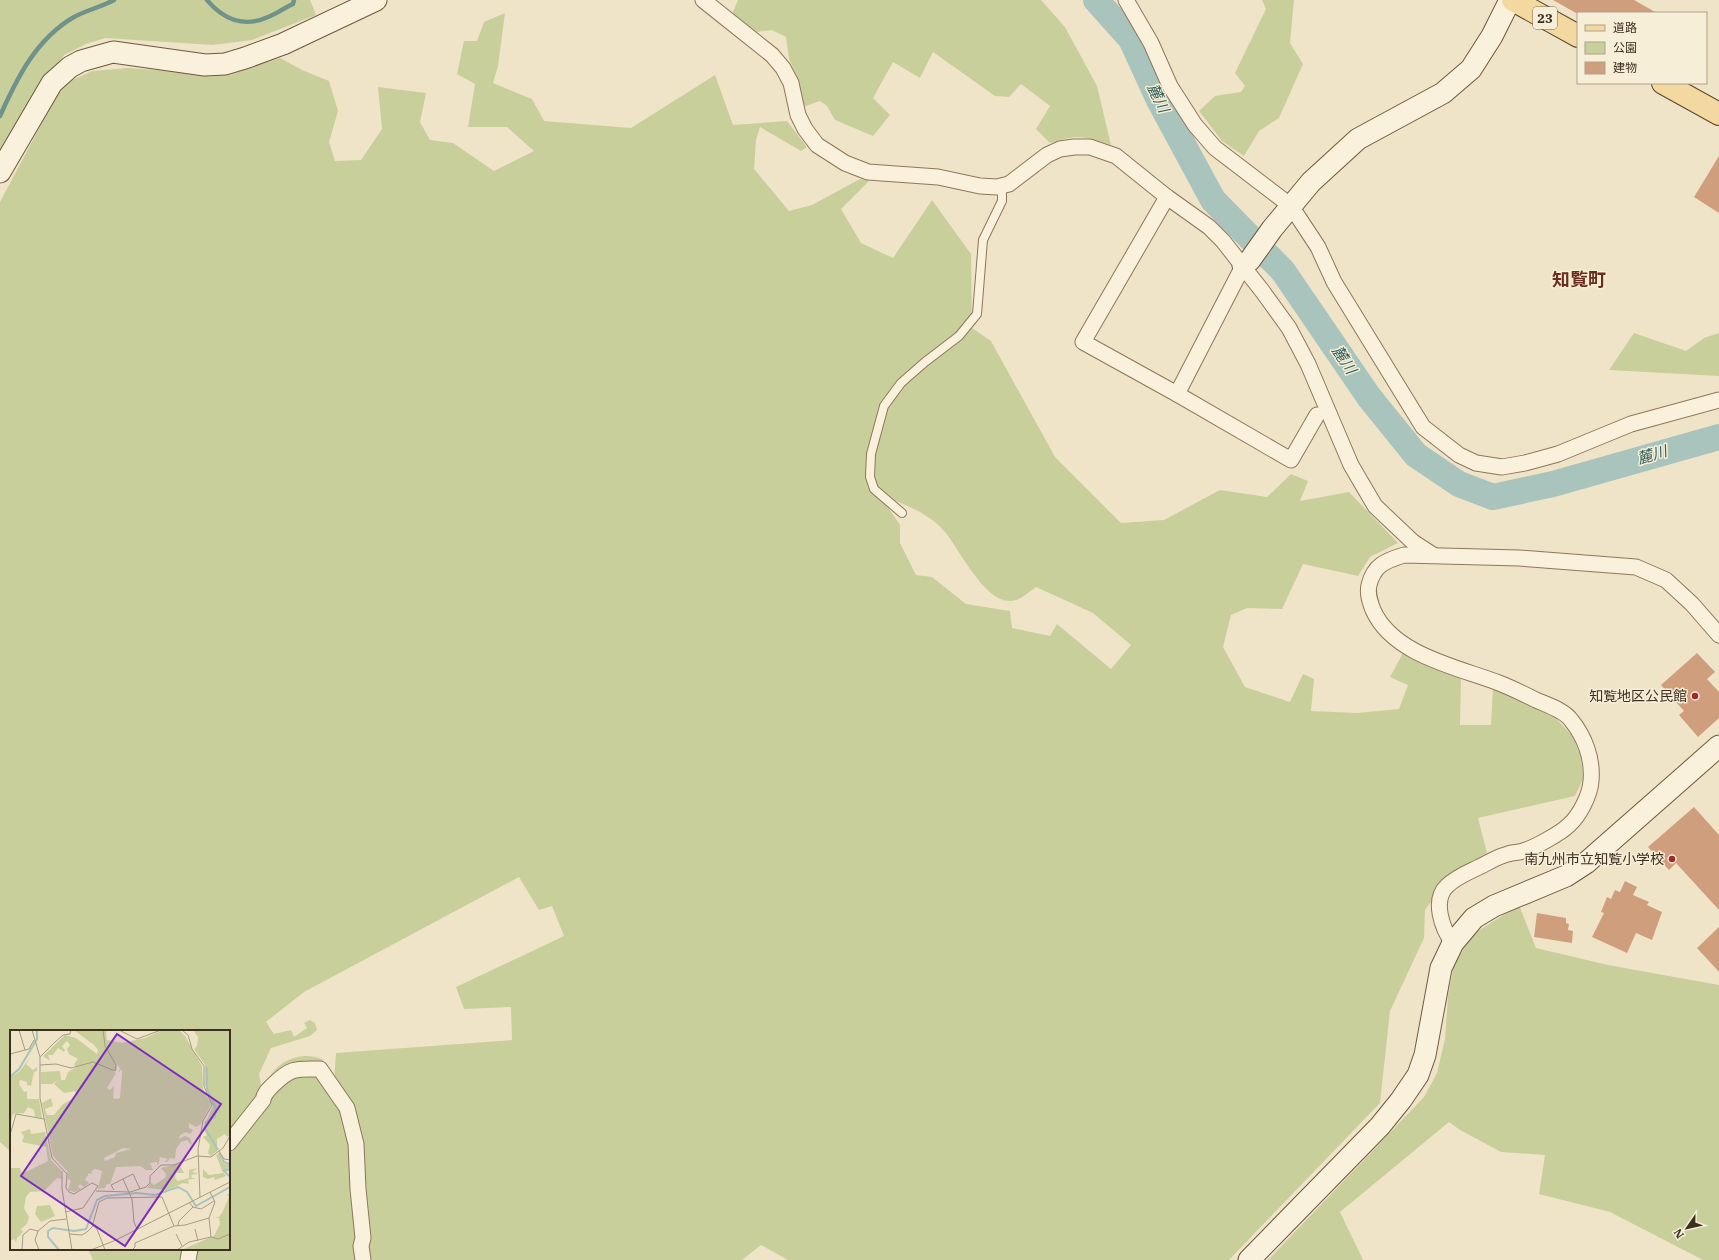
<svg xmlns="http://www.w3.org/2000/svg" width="1719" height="1260" font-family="'IBM Plex Serif','Noto Sans JP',serif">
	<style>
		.green { fill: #c9cf9b; fill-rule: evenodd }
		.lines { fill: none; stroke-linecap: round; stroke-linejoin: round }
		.stream { stroke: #6f938a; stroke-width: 4.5 }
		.river { stroke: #a9c4bc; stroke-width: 26 }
		.building { fill: #cf9f7d }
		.lane-casing { stroke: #8d765c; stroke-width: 10 }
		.street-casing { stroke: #8d765c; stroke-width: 17 }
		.secondary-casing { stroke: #6f573f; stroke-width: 23 }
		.primary-casing { stroke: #5b4430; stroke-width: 24 }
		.lane { stroke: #faf1dc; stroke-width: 8 }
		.street { stroke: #faf1dc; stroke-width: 15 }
		.secondary { stroke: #faf1dc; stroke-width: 21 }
		.primary { stroke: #f3d9a0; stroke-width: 22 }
		.poi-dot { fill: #9e2a2b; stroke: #f7eed8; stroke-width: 1.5 }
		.labels { text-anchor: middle; stroke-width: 3; stroke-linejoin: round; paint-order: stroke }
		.shield { fill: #f7eed8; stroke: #756857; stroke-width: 1 }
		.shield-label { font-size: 13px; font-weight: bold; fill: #3d2e20 }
		.poi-label { font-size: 14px; fill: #3d2e20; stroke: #f7eed8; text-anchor: end }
		.water-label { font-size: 15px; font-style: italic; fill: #2f5d5a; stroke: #f7eed8 }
		.district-label { font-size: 18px; font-weight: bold; fill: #6b2e1e; stroke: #f7eed8 }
		.inset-river { fill: none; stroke: #a9c4bc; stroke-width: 2 }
		.inset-road { fill: none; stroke: #a89b85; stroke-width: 1 }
		.view { fill: #7b2cbf; fill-opacity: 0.15; stroke: #7b2cbf; stroke-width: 2 }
		.inset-edge { fill: none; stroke: #3d2e20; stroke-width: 2 }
	</style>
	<rect width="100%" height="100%" fill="#f0e4c8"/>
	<!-- green -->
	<g class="green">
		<path d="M 0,0 L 310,0 L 316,15 L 252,40 L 213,45 L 105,38 L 86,44 L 64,55 L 0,153 Z"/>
		<path d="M 738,0 L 1041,0 L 1065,27 L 1097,86 L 1111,145 C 1084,136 1079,134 1050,143 L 1036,129 L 1050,106 L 1021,84 L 1009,97 L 995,96 L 933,52 L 920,78 L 893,62 L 873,98 L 890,115 L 873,136 L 835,120 L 827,106 L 820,101 L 803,107 L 798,79 L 789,59 L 786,37 L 772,30 L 757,32 L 732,14 Z"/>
		<path d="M 1262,0 L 1294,0 L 1290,43 L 1303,64 L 1279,118 L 1259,131 L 1244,156 L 1222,141 L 1199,111 L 1215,96 L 1241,92 L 1245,86 L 1235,73 L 1266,9 Z"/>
		<path d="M 505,13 L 498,66 L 493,83 L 532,99 L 544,121 L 631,128 L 715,75 L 733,125 L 787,121 L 807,147 L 801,151 L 760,127 L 756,140 L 754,169 L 789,211 L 812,205 L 860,179 L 869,181 L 841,209 L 861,243 L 893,258 L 932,200 L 971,254 L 972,328 L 991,341 L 1055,457 L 1121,523 L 1164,520 L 1220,490 L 1267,497 L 1291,474 L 1308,481 L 1300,501 L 1349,492 L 1398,543 L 1370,557 L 1358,576 L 1303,564 L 1282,609 L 1247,608 L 1231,615 L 1223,647 L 1245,687 L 1290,702 L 1303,674 L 1314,679 L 1311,711 L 1357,713 L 1399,709 L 1408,685 L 1390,677 L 1403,653 L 1461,679 L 1460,725 L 1491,725 L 1493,688 L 1555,717 L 1573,737 L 1581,757 L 1583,779 L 1575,796 L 1478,818 L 1487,853 L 1451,873 L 1425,910 L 1424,938 L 1390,1011 L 1380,1103 L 1229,1260 L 788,1260 L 761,1245 L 742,1260 L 93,1260 L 88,1249 L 229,1249 L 229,1031 L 11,1031 L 11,1152 L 0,1142 L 0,202 L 62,85 L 92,71 L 128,68 L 230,75 L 280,58 L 302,70 L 329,81 L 338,111 L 329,142 L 335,161 L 361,160 L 382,129 L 378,87 L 426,93 L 420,122 L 430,140 L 453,143 L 494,171 L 534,151 L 507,127 L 468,127 L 475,84 L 457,74 L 464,41 L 477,41 L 484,22 ZM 879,494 C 903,504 928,512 945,532 C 960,550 988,610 1016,600 C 1023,598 1030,591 1036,587 L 1093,613 L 1131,645 L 1111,669 L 1057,624 L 1050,636 L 1012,628 L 1010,611 L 966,604 L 932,577 L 916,575 L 900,543 L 900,525 ZM 519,877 L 539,910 L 552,906 L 564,936 L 456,987 L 464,1009 L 511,1007 L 512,1040 L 336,1053 L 333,1097 L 328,1070 L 322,1059 C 300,1051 278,1060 267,1081 L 272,1100 L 265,1106 L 259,1074 L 271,1048 L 310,1036 L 317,1030 L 315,1023 L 310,1020 L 304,1023 L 307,1028 L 294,1037 L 291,1030 L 274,1034 L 266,1022 L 304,992 Z"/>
		<path d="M 1634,333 L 1686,351 L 1704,338 L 1719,333 L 1719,376 L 1609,370 Z"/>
		<path d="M 1519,905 L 1536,948 L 1608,965 L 1719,985 L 1719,1260 L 1703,1260 L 1610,1212 L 1539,1194 L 1545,1155 L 1501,1152 L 1460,1130 L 1449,1122 L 1340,1212 L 1363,1260 L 1268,1260 L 1424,1097 L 1437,1073 L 1445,1039 L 1448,996 L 1454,964 L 1472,935 Z"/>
	</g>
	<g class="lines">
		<!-- stream -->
		<g class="stream">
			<path d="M 207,0 C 223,19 244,28 268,17 C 276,14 284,8 293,4 L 294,0"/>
			<path d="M 0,116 C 17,78 36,39 74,17 C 87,10 101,7 114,0"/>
		</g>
		<!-- river -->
		<path class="river" d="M 1096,0 L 1131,39 L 1159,100 L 1213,200 L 1283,271 L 1369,397 L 1416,455 L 1459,484 L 1493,497 L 1553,484 L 1719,437"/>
	</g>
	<!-- building -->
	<g class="building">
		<path d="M 1553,0 L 1634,0 L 1657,13 L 1576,13 Z"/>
		<path d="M 1719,156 L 1719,213 L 1694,197 Z"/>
		<path d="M 1697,653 L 1715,672 L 1707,679 L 1719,692 L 1719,718 L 1698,737 L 1679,715 L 1684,711 L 1661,685 Z"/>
		<path d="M 1694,807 L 1719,835 L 1719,910 L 1676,863 L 1669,870 L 1648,847 Z"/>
		<path d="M 1625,881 L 1637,887 L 1633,895 L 1649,902 L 1647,905 L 1662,912 L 1652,940 L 1636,933 L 1627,953 L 1592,937 L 1604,913 L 1601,912 L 1607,897 L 1611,899 L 1615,890 L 1620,892 Z"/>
		<path d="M 1537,913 L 1566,918 L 1566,923 L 1569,924 L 1568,930 L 1573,931 L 1572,943 L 1534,937 Z"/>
		<path d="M 1719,927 L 1719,972 L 1697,948 Z"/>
	</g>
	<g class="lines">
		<!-- lane casing -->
		<g class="lane-casing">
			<path id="lane" d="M 902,513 L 874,489 L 870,477 L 871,454 L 884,406 L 901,383 L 925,362 L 959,336 L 977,314 L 983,240 L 1002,201 L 1002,186"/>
		</g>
		<!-- street casing -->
		<g class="street-casing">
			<g id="street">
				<path d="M 703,0 L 772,55 L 783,68 L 791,83 L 798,115 L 805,129 L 817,145 L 845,163 L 868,172 L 938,177 L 980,186 L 997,187 L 1009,184 L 1047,155 L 1060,149 L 1074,147 L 1090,147 L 1116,156 L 1167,197 L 1209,227 L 1223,241 L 1263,292 L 1289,328 L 1308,364 L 1351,465 L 1375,506 L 1413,542 L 1433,555"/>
				<path d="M 1126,0 L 1151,43 L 1170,86 L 1195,125 L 1215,148 L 1291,206 L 1318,247 L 1334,282 L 1423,427 L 1459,455 L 1476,463 L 1502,467 L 1525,463 L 1558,454 L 1631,424 L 1719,400"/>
				<path d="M 1167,197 L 1083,342 L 1177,394 L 1291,460 L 1317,415"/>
				<path d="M 1177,394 L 1243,266"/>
				<path d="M 1453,943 C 1442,929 1432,900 1447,886 C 1456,877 1469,872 1479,867 C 1488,863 1498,856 1508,854 C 1513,852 1518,853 1523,851 C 1534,848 1561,833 1569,825 C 1580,815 1590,795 1591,781 C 1593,759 1585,737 1571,720 C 1564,710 1547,705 1536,700 C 1524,694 1512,688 1499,683 C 1457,667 1393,655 1373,610 C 1370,602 1367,594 1369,585 C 1374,565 1385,561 1404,555 L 1519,558 L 1636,567 L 1666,580 L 1692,604 L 1719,635"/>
				<path d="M 229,1143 L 263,1100 C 264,1093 269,1089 274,1084 C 292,1067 296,1069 320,1069 L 347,1108 L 356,1144 L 358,1189 L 363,1238 L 361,1246 L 363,1260"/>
				<path d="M 188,1260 L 190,1249"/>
			</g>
		</g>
		<!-- secondary casing -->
		<g class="secondary-casing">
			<g id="secondary">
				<path d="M 0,172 L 52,83 L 70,67 L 81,61 L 113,52 L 205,65 L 225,64 L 245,58 L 283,44 L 376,0"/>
				<path d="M 1243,266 L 1250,260 L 1272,229 L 1311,182 L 1358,139 L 1443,93 L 1471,69 L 1492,36 L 1510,0"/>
				<path d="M 1249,1260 L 1380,1126 L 1401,1100 L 1418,1075 L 1425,1055 L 1441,968 L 1453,943 L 1474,918 L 1494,906 L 1566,876 L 1586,863 L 1719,746"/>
			</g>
		</g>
		<!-- primary casing -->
		<g class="primary-casing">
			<g id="primary">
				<path d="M 1513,0 L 1578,36"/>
				<path d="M 1663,83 L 1719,114"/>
			</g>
		</g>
		<!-- lane -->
		<use href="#lane" class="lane"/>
		<!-- street -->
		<use href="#street" class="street"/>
		<!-- secondary -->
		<use href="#secondary" class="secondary"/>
		<!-- primary -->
		<use href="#primary" class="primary"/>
	</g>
	<!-- markers -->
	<g class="poi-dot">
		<circle cx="1695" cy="696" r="4"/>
		<circle cx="1672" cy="859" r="4"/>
	</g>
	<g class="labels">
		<!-- shield labels -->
		<rect class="shield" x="1533" y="7" width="24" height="22" rx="3"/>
		<g class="shield-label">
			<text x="1545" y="23">23</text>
		</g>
		<!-- poi labels -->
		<g class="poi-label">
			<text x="1687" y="701">知覧地区公民館</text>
			<text x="1664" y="864">南九州市立知覧小学校</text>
		</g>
		<!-- water labels -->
		<g class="water-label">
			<text transform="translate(1158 98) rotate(64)" y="5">麓川</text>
			<text transform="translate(1344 360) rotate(56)" y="5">麓川</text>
			<text transform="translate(1652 455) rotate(-16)" y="5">麓川</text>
		</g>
		<!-- district labels -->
		<g class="district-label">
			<text x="1579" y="286">知覧町</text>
		</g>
	</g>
	<!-- overview -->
	<g transform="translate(10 1030)">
		<rect width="220" height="220" fill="#f0e4c8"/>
		<path d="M 64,0 L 96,0 L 97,10 L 112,13 L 135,8 L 153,0 L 169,0 L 175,6 L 192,36 L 193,59 L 201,74 L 191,94 L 186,97 L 179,93 L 179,98 L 183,100 L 180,104 L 176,102 L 170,105 L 169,109 L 175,106 L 180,108 L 182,115 L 177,110 L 171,112 L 166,119 L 165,129 L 160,128 L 157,132 L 154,132 L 158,129 L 150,127 L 148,136 L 147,132 L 140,133 L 143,140 L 136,140 L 130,136 L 106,137 L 100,154 L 97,154 L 95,158 L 88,159 L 92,141 L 85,139 L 81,141 L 83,144 L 79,143 L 75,150 L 79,153 L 74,157 L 70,154 L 68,157 L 71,159 L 65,162 L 58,160 L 61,151 L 58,149 L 57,141 L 43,126 L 32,73 L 41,68 L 43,76 L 35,79 L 37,85 L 44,85 L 53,74 L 66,67 L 65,61 L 54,63 L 44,54 L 48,50 L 42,54 L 31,54 L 31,42 L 50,41 L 51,50 L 55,50 L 58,42 L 66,37 L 64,34 L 68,29 L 59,24 L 57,19 L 60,15 L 57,11 L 52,16 L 55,20 L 54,22 L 48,18 L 43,25 L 38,25 L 40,31 L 33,26 L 55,5 L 66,8 L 87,24 L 88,20 L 84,15 ZM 106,34 L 110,38 L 108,43 L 112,39 L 112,44 L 110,68 L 106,69 L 103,68 L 104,56 L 100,60 L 97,58 L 106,43 L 103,41 L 107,40 ZM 113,118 L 121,119 L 106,123 L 105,127 L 95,131 L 94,128 ZM 183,0 L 220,0 L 220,105 L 217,107 L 215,104 L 207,109 L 207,121 L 201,126 L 198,123 L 200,115 L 193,107 L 197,105 L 193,99 L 203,76 L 195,55 L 195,35 L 184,19 L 187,16 L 188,7 ZM 21,26 L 16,34 L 23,40 L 27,37 L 27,41 L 24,42 L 21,56 L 17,55 L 17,52 L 10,50 L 9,54 L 14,62 L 17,61 L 17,69 L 29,69 L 32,88 L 25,87 L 24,80 L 18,77 L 14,83 L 3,84 L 0,95 L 0,48 L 10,41 ZM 20,99 L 21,104 L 35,102 L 41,130 L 51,140 L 52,149 L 47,148 L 34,161 L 20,162 L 16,167 L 14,178 L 19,187 L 17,194 L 11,199 L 13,202 L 7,208 L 6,212 L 4,209 L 0,211 L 1,138 L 10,138 L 12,144 L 38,131 L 36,117 L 12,112 L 14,106 L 11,102 ZM 209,124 L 213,133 L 218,135 L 219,138 L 213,142 L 216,146 L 205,150 L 204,147 L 198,149 L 193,147 L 193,139 L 199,145 L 213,143 L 206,125 ZM 169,134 L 174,143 L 166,143 L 165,148 L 168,151 L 179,148 L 179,140 L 188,138 L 182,142 L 187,143 L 188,140 L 187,144 L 181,145 L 182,148 L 187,148 L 178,150 L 179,154 L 173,153 L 157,160 L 137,158 L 141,153 L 144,155 L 155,148 L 156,144 L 151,138 ZM 220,163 L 220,220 L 171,220 L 204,206 L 210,194 L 209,188 L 204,187 L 209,187 L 212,183 L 219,167 L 217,165 L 206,172 ZM 40,175 L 45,186 L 31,192 L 25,184 L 27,176 Z" fill="#c9cf9b" fill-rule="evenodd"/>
		<path class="inset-river" d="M 197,37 L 197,59 L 206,79 L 205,87 L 196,92 L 195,98 L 208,120M 0,47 L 9,39 L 27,9 L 27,0M 209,123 L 214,132 L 219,134 L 220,139 L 214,141 L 220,147M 49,220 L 38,207 L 38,201 L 43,198 L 64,201 L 76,199 L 87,170 L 95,166 L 127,163 L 145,165 L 168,157 L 177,162 L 186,176 L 220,157"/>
		<path class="inset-road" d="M 9,0 L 15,20M 22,0 L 30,27 L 30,68 L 42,128 L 57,144 L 56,158 L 59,162 L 64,164 L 82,153 L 88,156 L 73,178 L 55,182M 109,0 L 127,9 L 151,0M 172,0 L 178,5 L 182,19 L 194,36 L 194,56 L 202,75 L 193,91 L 188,119 L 190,167M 0,24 L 19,19 L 24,10M 30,27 L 45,12 L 53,5 L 60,4 L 61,0M 30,35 L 46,34 L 61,38 L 83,32 L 105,41 L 106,35 L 95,16 L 93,0M 0,105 L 6,84 L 34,89M 209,121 L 214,129 L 220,130M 52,141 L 52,159 L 62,220M 113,149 L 122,169 L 124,192 L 127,199M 104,160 L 101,155 L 123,144 L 130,159M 86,161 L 120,162 L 136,157 L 140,153 L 140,146 L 151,135 L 164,135 L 187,126 L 201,127 L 213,118 L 220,106M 200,162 L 205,172 L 199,188 L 201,207M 183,177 L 191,179 L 204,171M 82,195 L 87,199 L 95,220M 168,195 L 169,191 L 183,177 L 179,172M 185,199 L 188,211M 59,204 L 72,205 L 77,202 L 82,197 L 89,172 L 97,168 L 152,167 L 164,196M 166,204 L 172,216M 12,220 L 13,205 L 20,199 L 28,201M 29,220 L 25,210 L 28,201 L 40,191 L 56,189M 81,220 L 106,210 L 220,152M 122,220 L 125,217 L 125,213 L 164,196 L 175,195 L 199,188M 167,220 L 179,212 L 201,207 L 208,209 L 220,204"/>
		<path class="view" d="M 107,4 L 211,74 L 115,216 L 11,146 Z"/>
		<rect width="220" height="220" class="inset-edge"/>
	</g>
	<!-- legend -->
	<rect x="1577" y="12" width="130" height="72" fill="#f7eed8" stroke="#ada18e"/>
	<rect x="1585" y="25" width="20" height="6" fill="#f3d9a0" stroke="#ada18e"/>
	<text x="1613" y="32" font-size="12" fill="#3d2e20">道路</text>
	<rect x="1585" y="42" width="20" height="12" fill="#c9cf9b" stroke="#ada18e"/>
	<text x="1613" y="52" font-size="12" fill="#3d2e20">公園</text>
	<rect x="1585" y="62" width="20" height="12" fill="#cf9f7d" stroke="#ada18e"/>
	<text x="1613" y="72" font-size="12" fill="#3d2e20">建物</text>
	<!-- north arrow -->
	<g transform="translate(1687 1228) rotate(236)" stroke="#f7eed8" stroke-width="3" paint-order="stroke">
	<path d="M0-3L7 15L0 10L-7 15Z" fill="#3d2e20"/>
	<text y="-6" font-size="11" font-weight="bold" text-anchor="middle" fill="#3d2e20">N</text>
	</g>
</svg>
